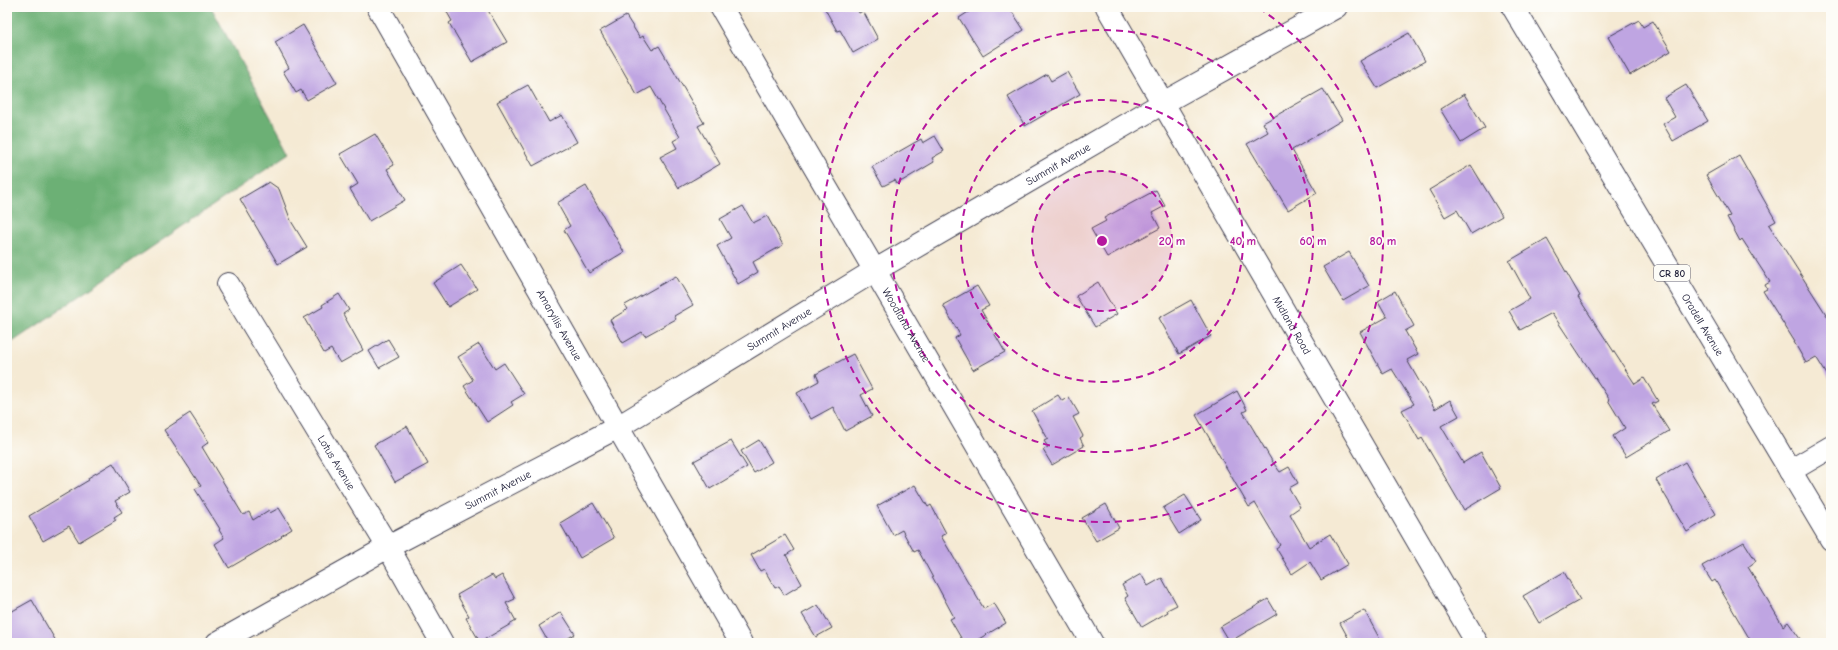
<svg xmlns="http://www.w3.org/2000/svg" width="1838" height="650" font-family="'Comic Neue',sans-serif">
	<style>
		.forest { fill: #6cb075; stroke: #476958 }
		.building { fill: #bfa5e2 }
		.lines { fill: none; stroke-linecap: round; stroke-linejoin: round }
		.minor-casing { stroke: #424052; stroke-width: 24 }
		.primary-casing { stroke: #424052; stroke-width: 24 }
		.minor { stroke: #fff; stroke-width: 22 }
		.primary { stroke: #fff; stroke-width: 22 }
		.ring { fill: none; stroke: #b5179e; stroke-width: 2; stroke-dasharray: 7 5 }
		.labels { text-anchor: middle; stroke-width: 3.5; stroke-linejoin: round; paint-order: stroke }
		.shield { fill: #fdfcf7; stroke: #646373; stroke-width: 1 }
		.shield-label { font-size: 10px; font-weight: bold; fill: #22223b }
		.street-label { font-size: 11px; fill: #22223b; stroke: #fdfcf7 }
		.centre { fill: #b5179e; stroke: #fdfcf7; stroke-width: 2 }
		.ring-label { font-size: 12px; text-anchor: middle; font-weight: bold; fill: #b5179e; stroke: #fdfcf7; stroke-width: 3.5; stroke-linejoin: round; paint-order: stroke }
	</style>
	<rect width="100%" height="100%" fill="#fdfcf7"/>
	<filter id="ink" filterUnits="userSpaceOnUse"><feTurbulence type="fractalNoise" baseFrequency=".025" numOctaves="2"/><feDisplacementMap in="SourceGraphic" scale="8" xChannelSelector="R" yChannelSelector="G"/><feConvolveMatrix kernelMatrix="1 2 1 2 8 2 1 2 1" color-interpolation-filters="sRGB"/></filter>
	<filter id="wash" filterUnits="userSpaceOnUse"><feTurbulence type="fractalNoise" baseFrequency=".012" numOctaves="4" result="noise"/><feDisplacementMap in="SourceGraphic" scale="16" xChannelSelector="R" yChannelSelector="G"/><feGaussianBlur stdDeviation="0.9" result="paint"/><feColorMatrix in="noise" values="0 0 0 0 0 0 0 0 0 0 0 0 0 0 0 0 0 1.4 0 .05"/><feComposite in="paint" operator="in"/></filter>
	<g filter="url(#wash)">
		<rect width="100%" height="100%" fill="#f5ead4"/>
		<!-- forest -->
		<path class="forest" d="M 7,7 L 211,7 L 290,153 L 14,341 L 7,344 Z"/>
		<g id="blocks">
			<!-- building -->
			<g class="building">
				<path d="M 444,7 L 486,7 L 507,42 L 472,62 L 449,23 L 452,21 Z"/>
				<path d="M 824,7 L 856,7 L 859,13 L 863,11 L 878,39 L 853,53 L 840,30 L 837,31 Z"/>
				<path d="M 976,7 L 1009,7 L 1024,30 L 983,56 L 959,18 Z"/>
				<path d="M 626,16 L 640,38 L 643,36 L 652,50 L 659,46 L 704,123 L 698,126 L 720,164 L 679,188 L 660,157 L 677,148 L 673,141 L 680,137 L 651,87 L 637,95 L 600,31 Z"/>
				<path d="M 1639,20 L 1643,27 L 1653,21 L 1671,51 L 1630,75 L 1608,37 Z"/>
				<path d="M 303,25 L 337,83 L 307,100 L 301,90 L 296,93 L 283,71 L 289,68 L 275,42 Z"/>
				<path d="M 1409,33 L 1425,61 L 1377,88 L 1360,61 Z"/>
				<path d="M 1067,72 L 1080,94 L 1025,126 L 1008,97 L 1047,74 L 1051,81 Z"/>
				<path d="M 528,85 L 549,122 L 562,115 L 577,142 L 533,166 L 497,102 Z"/>
				<path d="M 1686,85 L 1708,121 L 1673,141 L 1663,124 L 1675,117 L 1664,98 Z"/>
				<path d="M 1323,89 L 1342,120 L 1292,150 L 1317,193 L 1288,210 L 1260,164 L 1259,164 L 1247,144 L 1268,132 L 1263,123 Z"/>
				<path d="M 1464,94 L 1485,128 L 1461,143 L 1440,109 Z"/>
				<path d="M 375,134 L 394,165 L 387,169 L 405,200 L 369,221 L 350,189 L 358,184 L 340,154 Z"/>
				<path d="M 935,136 L 944,151 L 932,158 L 934,162 L 897,184 L 895,180 L 883,186 L 872,167 L 921,139 L 923,143 Z"/>
				<path d="M 1739,156 L 1776,221 L 1769,225 L 1831,322 L 1831,381 L 1816,357 L 1806,363 L 1794,342 L 1795,342 L 1763,291 L 1767,289 L 1765,285 L 1770,282 L 1742,239 L 1740,241 L 1727,217 L 1730,216 L 1706,175 Z"/>
				<path d="M 1471,165 L 1502,216 L 1471,234 L 1457,210 L 1445,217 L 1429,190 Z"/>
				<path d="M 269,182 L 279,189 L 291,221 L 307,247 L 278,264 L 240,199 Z"/>
				<path d="M 586,186 L 624,252 L 589,273 L 564,230 L 570,226 L 557,203 Z"/>
				<path d="M 1156,190 L 1165,206 L 1152,213 L 1160,228 L 1107,257 L 1091,229 L 1106,221 L 1104,218 Z"/>
				<path d="M 743,206 L 753,223 L 767,216 L 783,245 L 753,262 L 758,272 L 738,284 L 717,246 L 731,238 L 720,219 Z"/>
				<path d="M 1547,239 L 1580,296 L 1578,297 L 1635,384 L 1644,378 L 1658,401 L 1652,404 L 1669,431 L 1626,457 L 1613,436 L 1625,428 L 1608,400 L 1609,399 L 1552,313 L 1520,330 L 1509,311 L 1530,299 L 1509,261 Z"/>
				<path d="M 1349,252 L 1369,286 L 1343,301 L 1323,267 Z"/>
				<path d="M 461,265 L 477,289 L 448,307 L 433,283 Z"/>
				<path d="M 676,276 L 693,305 L 674,316 L 676,319 L 645,336 L 642,332 L 623,343 L 610,320 L 628,309 L 625,305 Z"/>
				<path d="M 1098,282 L 1117,314 L 1095,327 L 1076,296 Z"/>
				<path d="M 977,286 L 989,306 L 981,310 L 1005,352 L 973,370 L 955,338 L 960,335 L 943,305 Z"/>
				<path d="M 1395,291 L 1414,326 L 1405,331 L 1418,354 L 1407,360 L 1435,409 L 1450,400 L 1459,416 L 1441,426 L 1463,463 L 1481,452 L 1501,488 L 1464,510 L 1422,438 L 1419,440 L 1402,410 L 1414,404 L 1392,369 L 1383,374 L 1360,332 L 1387,317 L 1378,301 Z"/>
				<path d="M 339,294 L 349,310 L 343,314 L 363,350 L 340,363 L 331,349 L 324,353 L 304,318 L 323,307 L 322,305 Z"/>
				<path d="M 1191,300 L 1211,336 L 1179,354 L 1159,318 Z"/>
				<path d="M 388,339 L 399,357 L 379,368 L 369,351 Z"/>
				<path d="M 479,344 L 495,369 L 504,363 L 524,394 L 511,402 L 513,405 L 487,422 L 464,386 L 473,380 L 458,357 Z"/>
				<path d="M 853,354 L 872,389 L 861,395 L 872,416 L 845,431 L 833,407 L 811,419 L 797,393 L 819,381 L 816,374 Z"/>
				<path d="M 1237,391 L 1247,410 L 1243,412 L 1272,461 L 1280,472 L 1289,467 L 1298,483 L 1289,488 L 1300,507 L 1290,514 L 1309,547 L 1330,534 L 1348,564 L 1321,580 L 1310,562 L 1292,574 L 1276,548 L 1280,545 L 1255,503 L 1249,507 L 1196,415 Z"/>
				<path d="M 1058,395 L 1062,401 L 1069,397 L 1079,414 L 1073,417 L 1083,436 L 1080,438 L 1084,446 L 1052,465 L 1043,450 L 1048,447 L 1044,441 L 1048,439 L 1032,411 Z"/>
				<path d="M 190,413 L 209,442 L 202,447 L 243,515 L 249,512 L 253,520 L 269,510 L 270,513 L 279,508 L 292,529 L 281,536 L 282,537 L 229,568 L 215,544 L 224,538 L 219,530 L 220,529 L 195,489 L 201,486 L 164,430 Z"/>
				<path d="M 407,426 L 428,464 L 395,482 L 374,445 Z"/>
				<path d="M 759,440 L 772,462 L 754,473 L 741,451 Z"/>
				<path d="M 731,441 L 747,467 L 710,489 L 694,461 Z"/>
				<path d="M 1685,462 L 1716,514 L 1687,532 L 1656,480 Z"/>
				<path d="M 113,463 L 130,492 L 115,501 L 122,512 L 114,517 L 116,520 L 79,542 L 69,526 L 43,541 L 29,516 L 89,480 L 88,478 Z"/>
				<path d="M 915,485 L 928,507 L 931,505 L 946,533 L 941,536 L 984,609 L 994,603 L 1006,623 L 972,643 L 964,643 L 950,619 L 954,617 L 918,550 L 914,552 L 902,530 L 893,535 L 877,506 Z"/>
				<path d="M 1185,495 L 1201,520 L 1179,534 L 1163,508 Z"/>
				<path d="M 593,503 L 614,538 L 580,558 L 560,523 Z"/>
				<path d="M 1106,504 L 1119,528 L 1096,541 L 1082,518 Z"/>
				<path d="M 785,535 L 794,550 L 786,555 L 802,584 L 784,595 L 779,586 L 775,588 L 764,569 L 760,571 L 751,555 Z"/>
				<path d="M 1744,542 L 1756,561 L 1748,567 L 1783,626 L 1788,622 L 1803,643 L 1752,643 L 1715,580 L 1712,582 L 1702,566 Z"/>
				<path d="M 1564,572 L 1580,600 L 1539,623 L 1523,596 Z"/>
				<path d="M 1141,574 L 1148,586 L 1162,578 L 1177,605 L 1167,610 L 1168,612 L 1142,627 L 1125,598 L 1128,596 L 1122,585 Z"/>
				<path d="M 492,575 L 495,579 L 502,575 L 515,599 L 506,603 L 516,621 L 480,642 L 466,618 L 469,616 L 457,595 Z"/>
				<path d="M 1268,599 L 1277,614 L 1229,642 L 1220,627 Z"/>
				<path d="M 32,600 L 57,643 L 7,643 L 7,614 Z"/>
				<path d="M 818,605 L 832,628 L 816,637 L 802,614 Z"/>
				<path d="M 1364,610 L 1382,643 L 1351,643 L 1340,623 Z"/>
				<path d="M 561,612 L 575,634 L 560,643 L 549,643 L 539,626 Z"/>
			</g>
		</g>
	</g>
	<g filter="url(#ink)">
		<use href="#blocks" fill-opacity="0" stroke="#424052" stroke-width="1"/>
		<g class="lines">
			<!-- minor casing -->
			<g class="minor-casing">
				<g id="minor">
					<path id="s1" d="M 378,7 L 741,643"/>
					<path id="s2" d="M 721,7 L 1092,643"/>
					<path id="s3" d="M 1107,7 L 1477,643"/>
					<path id="s4" d="M 228,284 L 388,547 L 442,643"/>
					<path d="M 1790,471 L 1831,447"/>
					<path id="s5" d="M 217,643 L 388,547 L 618,427 L 874,271 L 1163,103 L 1336,7"/>
				</g>
			</g>
			<!-- primary casing -->
			<g class="primary-casing">
				<g id="primary">
					<path id="s6" d="M 1513,7 L 1831,539"/>
				</g>
			</g>
			<!-- minor -->
			<use href="#minor" class="minor"/>
			<!-- primary -->
			<use href="#primary" class="primary"/>
		</g>
	</g>
	<!-- distance rings -->
	<circle cx="1102" cy="241" r="70" fill="#b5179e" fill-opacity=".12"/>
	<g class="ring">
		<circle cx="1102" cy="241" r="70"/>
		<circle cx="1102" cy="241" r="141"/>
		<circle cx="1102" cy="241" r="211"/>
		<path d="M1259 8A281 281 0 1 1 945 8"/>
	</g>
	<g class="labels">
		<!-- shield labels -->
		<rect class="shield" x="1654" y="265" width="36" height="16" rx="3"/>
		<g class="shield-label">
			<text x="1672" y="277">CR 80</text>
		</g>
		<!-- street labels -->
		<g class="street-label">
			<text dy="4" stroke="none"><textPath href="#s5" startOffset="968">Summit Avenue</textPath></text>
			<text dy="4" stroke="none"><textPath href="#s1" startOffset="366">Amaryllis Avenue</textPath></text>
			<text dy="4" stroke="none"><textPath href="#s2" startOffset="368">Woodland Avenue</textPath></text>
			<text dy="4" stroke="none"><textPath href="#s3" startOffset="368">Midland Road</textPath></text>
			<text dy="4" stroke="none"><textPath href="#s6" startOffset="370">Oradell Avenue</textPath></text>
			<text dy="4" stroke="none"><textPath href="#s5" startOffset="644">Summit Avenue</textPath></text>
			<text dy="4" stroke="none"><textPath href="#s4" startOffset="209">Lotus Avenue</textPath></text>
			<text dy="4" stroke="none"><textPath href="#s5" startOffset="320">Summit Avenue</textPath></text>
		</g>
	</g>
	<circle cx="1102" cy="241" r="6" class="centre"/>
	<g class="ring-label">
		<text x="1172" y="245">20 m</text>
		<text x="1243" y="245">40 m</text>
		<text x="1313" y="245">60 m</text>
		<text x="1383" y="245">80 m</text>
	</g>
	<!-- margin -->
	<rect width="1838" height="650" fill="none" stroke="#fdfcf7" stroke-width="24"/>
</svg>
